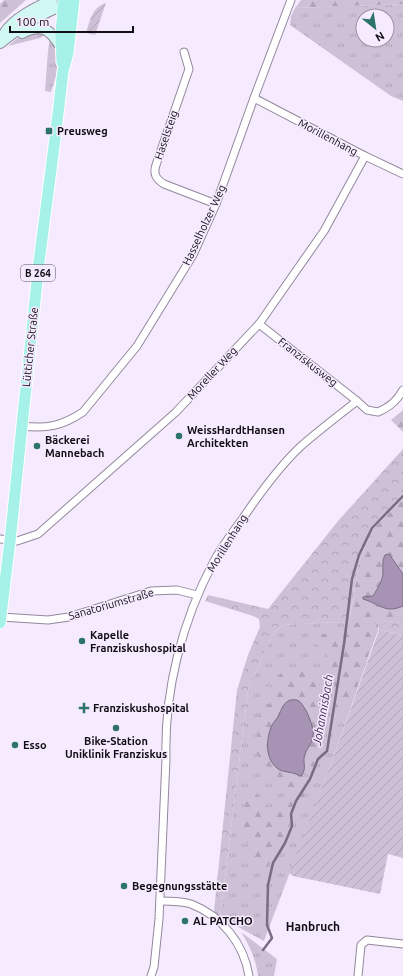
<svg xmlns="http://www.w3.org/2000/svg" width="403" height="976" font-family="Ubuntu,sans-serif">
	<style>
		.grass { fill: url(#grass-tufts); fill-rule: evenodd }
		.forest { fill: url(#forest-firs) }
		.park { fill: url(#park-crowns) }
		.garden { fill: url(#garden-furrows) }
		.water { fill: #a794b4; stroke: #7a6c84 }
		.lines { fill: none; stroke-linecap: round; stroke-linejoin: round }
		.stream { stroke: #7a6c84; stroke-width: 2.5 }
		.minor-casing { stroke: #93889b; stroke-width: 9 }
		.secondary-casing { stroke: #93889b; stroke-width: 12 }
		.primary-casing { stroke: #fff; stroke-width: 13 }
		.minor { stroke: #fff; stroke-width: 7 }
		.secondary { stroke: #d2f8f3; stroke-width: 10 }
		.primary { stroke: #a6f1e8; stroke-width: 11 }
		.poi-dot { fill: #2c736a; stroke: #f6eafe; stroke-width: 1.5 }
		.labels { text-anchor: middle; stroke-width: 3; stroke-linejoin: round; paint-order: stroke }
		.shield { fill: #f6eafe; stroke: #56505b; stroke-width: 1 }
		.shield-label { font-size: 10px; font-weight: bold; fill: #120e15 }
		.poi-label { font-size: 11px; font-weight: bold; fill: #120e15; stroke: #f6eafe; text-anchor: start }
		.street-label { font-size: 11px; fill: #120e15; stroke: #f6eafe }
		.water-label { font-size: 12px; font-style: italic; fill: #442955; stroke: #f6eafe }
		.neighbourhood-label { font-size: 12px; font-weight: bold; fill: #120e15; stroke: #f6eafe }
	</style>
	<defs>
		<pattern id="grass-tufts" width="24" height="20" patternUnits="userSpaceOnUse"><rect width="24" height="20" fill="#cec1d7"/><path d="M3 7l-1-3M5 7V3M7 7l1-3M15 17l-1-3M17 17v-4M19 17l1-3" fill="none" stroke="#b0a5b8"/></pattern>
		<pattern id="forest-firs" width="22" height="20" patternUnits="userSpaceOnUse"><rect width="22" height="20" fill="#cec1d7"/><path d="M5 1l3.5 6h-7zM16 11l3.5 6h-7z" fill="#b0a5b8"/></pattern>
		<pattern id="park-crowns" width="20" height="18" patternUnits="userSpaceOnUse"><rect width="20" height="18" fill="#cec1d7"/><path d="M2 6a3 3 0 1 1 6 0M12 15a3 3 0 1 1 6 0" fill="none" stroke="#b0a5b8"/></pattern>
		<pattern id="garden-furrows" width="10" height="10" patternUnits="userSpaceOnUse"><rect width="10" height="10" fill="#cec1d7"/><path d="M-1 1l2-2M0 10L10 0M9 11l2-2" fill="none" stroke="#b0a5b8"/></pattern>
	</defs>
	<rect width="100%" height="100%" fill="#f6eafe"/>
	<!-- grass -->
	<g class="grass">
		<path d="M 403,4 L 403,101 L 391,96 L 290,25 L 291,16 L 295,8 ZM 363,16 L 387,16 L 387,40 L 363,40 Z"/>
		<path d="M 27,32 L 46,34 L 40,38 L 8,46 L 15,40 Z"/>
		<path d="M 50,37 L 56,53 L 58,70 L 51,92 L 45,91 L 48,51 Z"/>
		<path d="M 403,495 L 403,499 L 373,529 L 359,562 L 350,616 L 347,614 L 358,555 L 371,527 Z"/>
		<path d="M 339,622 L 379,624 L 378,630 L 332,761 L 264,941 L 220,917 L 248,690 L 272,635 L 277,629 L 283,625 Z"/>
		<path d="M 241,932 L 277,959 L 274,976 L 258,976 C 256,960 250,946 241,932 Z"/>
	</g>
	<!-- forest -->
	<g class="forest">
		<path d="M 4,0 L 26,0 L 0,23 L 0,4 Z"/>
		<path d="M 301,0 L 403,0 L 403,4 L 295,8 Z"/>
		<path d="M 403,410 L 403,432 L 391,420 Z"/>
		<path d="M 403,499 L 403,623 L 380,620 L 349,711 L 340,713 L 336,708 L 337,692 L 333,682 L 328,674 L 325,651 L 315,643 L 315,635 L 339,632 L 350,617 L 359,562 L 373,529 Z"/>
		<path d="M 282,672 L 312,672 C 319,685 334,704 321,718 L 324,739 L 315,767 L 305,764 L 313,733 L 277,716 L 271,744 L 292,771 L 302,774 L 306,782 L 304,798 L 268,866 L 253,859 L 251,845 L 240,838 L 246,790 L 259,796 L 269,809 L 288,805 L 290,797 L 289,790 C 278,778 269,766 257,755 L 259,708 L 278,700 L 271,684 Z"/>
	</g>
	<!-- park -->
	<path class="park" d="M 403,449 L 403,495 L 371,527 L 358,555 L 347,614 L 350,616 L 403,623 L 403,635 L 379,630 L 378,624 L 339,622 L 283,625 L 277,629 L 272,635 L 248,690 L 220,917 L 214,911 L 237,690 L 248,655 L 260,627 L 259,619 L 253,616 L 205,601 L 208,595 L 268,609 L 338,521 Z"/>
	<!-- garden -->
	<g class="garden">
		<path d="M 106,3 L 95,35 L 86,33 C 90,21 92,7 106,3 Z"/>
		<path d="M 379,630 L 403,635 L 403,858 L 388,854 L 380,894 L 293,876 L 289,873 L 332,761 Z"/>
	</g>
	<!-- water -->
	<g class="water">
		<path d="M 389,554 L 403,574 L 403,606 C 385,614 380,604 363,599 L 363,597 L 373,596 C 377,589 383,581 383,572 C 383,565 382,561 385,555 Z"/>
		<path d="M 290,700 C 293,700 296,699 299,701 C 306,707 315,728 313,737 C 312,744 307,748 305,754 C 302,761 307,768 302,775 L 300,776 C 292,771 282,773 277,768 C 266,759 266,743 270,730 C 271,725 275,721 278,717 C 282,709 282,704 290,700 Z"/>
	</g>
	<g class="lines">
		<!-- stream -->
		<path class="stream" d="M 263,950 L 272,938 L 267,925 L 268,885 L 273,863 L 285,843 L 292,826 L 291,814 L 296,801 L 310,779 L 318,759 L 327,751 L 344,644 L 352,579 L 359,555 L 372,528 L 403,496"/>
		<!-- minor casing -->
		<g class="minor-casing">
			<g id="minor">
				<path d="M 184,52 L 189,69 L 156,165 C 153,174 156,179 164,184 L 216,204"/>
				<path d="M 254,98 L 365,156 L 403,174"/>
				<path d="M 259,324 L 357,401"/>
				<path d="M 22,426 C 47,429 62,426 83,412 L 137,346 L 193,255 L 216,204 L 254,98 L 291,0"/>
				<path d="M 0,539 L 17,541 L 38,534 L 176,412 L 259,324 L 324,231 L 365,156"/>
				<path d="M 1,617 L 48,620 L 69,617 L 151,591 L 177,590 L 197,595"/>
				<path d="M 160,901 C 170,901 181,901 191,904 C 222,916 244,944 249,976"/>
				<path d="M 151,976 L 154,967 L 159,919 L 166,759 C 164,691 182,621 214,561 C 222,546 233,532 243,518 C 260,493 278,468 300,447 C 318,431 338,416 357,401 L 367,410 L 378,412 C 390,407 397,401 403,390"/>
				<path d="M 358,976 L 361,945 L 367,940 L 403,944"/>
			</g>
		</g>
		<!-- secondary casing -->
		<g class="secondary-casing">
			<g id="secondary">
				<path d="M 22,33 C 42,23 50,29 61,47"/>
				<path d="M 4,34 C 12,19 37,7 52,0"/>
				<path d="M 0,43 C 20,27 40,13 64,5"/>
			</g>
		</g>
		<!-- primary casing -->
		<g class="primary-casing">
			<g id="primary">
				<path d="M 62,62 L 61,33 L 64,0"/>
				<path d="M 0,623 L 10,541 L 39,262 L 56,131 L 63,71 L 68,53 L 74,0"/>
			</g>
		</g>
		<!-- minor -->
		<use href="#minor" class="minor"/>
		<!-- secondary -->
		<use href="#secondary" class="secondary"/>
		<!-- primary -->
		<use href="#primary" class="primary"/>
	</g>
	<!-- markers -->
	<g class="poi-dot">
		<rect x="45" y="127" width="8" height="8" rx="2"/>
		<circle cx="179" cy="436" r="4"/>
		<circle cx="37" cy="446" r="4"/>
		<circle cx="82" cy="641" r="4"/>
		<path d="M82 702h4v4h4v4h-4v4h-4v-4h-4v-4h4z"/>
		<circle cx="116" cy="728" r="4"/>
		<circle cx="15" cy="745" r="4"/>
		<circle cx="124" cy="886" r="4"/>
		<circle cx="185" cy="921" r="4"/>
	</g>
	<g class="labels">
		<!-- shield labels -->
		<rect class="shield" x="21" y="265" width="34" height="16" rx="3"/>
		<g class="shield-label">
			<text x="38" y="277">B 264</text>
		</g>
		<!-- poi labels -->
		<g class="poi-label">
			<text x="57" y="135">Preusweg</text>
			<text x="187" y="434">WeissHardtHansen<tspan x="187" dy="13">Architekten</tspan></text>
			<text x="45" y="444">Bäckerei<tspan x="45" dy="13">Mannebach</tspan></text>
			<text x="90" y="639">Kapelle<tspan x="90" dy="13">Franziskushospital</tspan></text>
			<text x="93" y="712">Franziskushospital</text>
			<text x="116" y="745" text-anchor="middle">Bike-Station<tspan x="116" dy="13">Uniklinik Franziskus</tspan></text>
			<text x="23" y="749">Esso</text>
			<text x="132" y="890">Begegnungsstätte</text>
			<text x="193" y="925">AL PATCHO</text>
		</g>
		<!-- street labels -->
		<g class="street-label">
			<text transform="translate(166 135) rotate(-71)" y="4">Haselsteig</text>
			<text transform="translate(328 137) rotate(28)" y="4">Morillenhang</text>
			<text transform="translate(204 225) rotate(-65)" y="4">Hasselholzer Weg</text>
			<text transform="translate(30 347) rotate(-84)" y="4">Lütticher Straße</text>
			<text transform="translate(308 362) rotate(38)" y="4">Franziskusweg</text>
			<text transform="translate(212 373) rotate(-47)" y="4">Moreller Weg</text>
			<text transform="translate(227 543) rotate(-58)" y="4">Morillenhang</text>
			<text transform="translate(111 604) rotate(-16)" y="4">Sanatoriumstraße</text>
		</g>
		<!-- water labels -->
		<g class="water-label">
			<text transform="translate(323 710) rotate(-80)" y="4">Johannisbach</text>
		</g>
		<!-- neighbourhood labels -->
		<g class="neighbourhood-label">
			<text x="313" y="931">Hanbruch</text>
		</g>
	</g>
	<!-- north arrow -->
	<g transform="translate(375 28) rotate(150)"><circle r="19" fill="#f6eafe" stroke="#9b92a1"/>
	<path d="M0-3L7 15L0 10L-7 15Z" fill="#2c736a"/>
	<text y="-6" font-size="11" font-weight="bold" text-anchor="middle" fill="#120e15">N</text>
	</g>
	<!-- scale -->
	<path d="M10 26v6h123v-6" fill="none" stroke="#120e15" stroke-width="2"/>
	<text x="16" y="26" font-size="12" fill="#120e15" stroke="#f6eafe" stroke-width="3" paint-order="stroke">100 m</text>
</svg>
